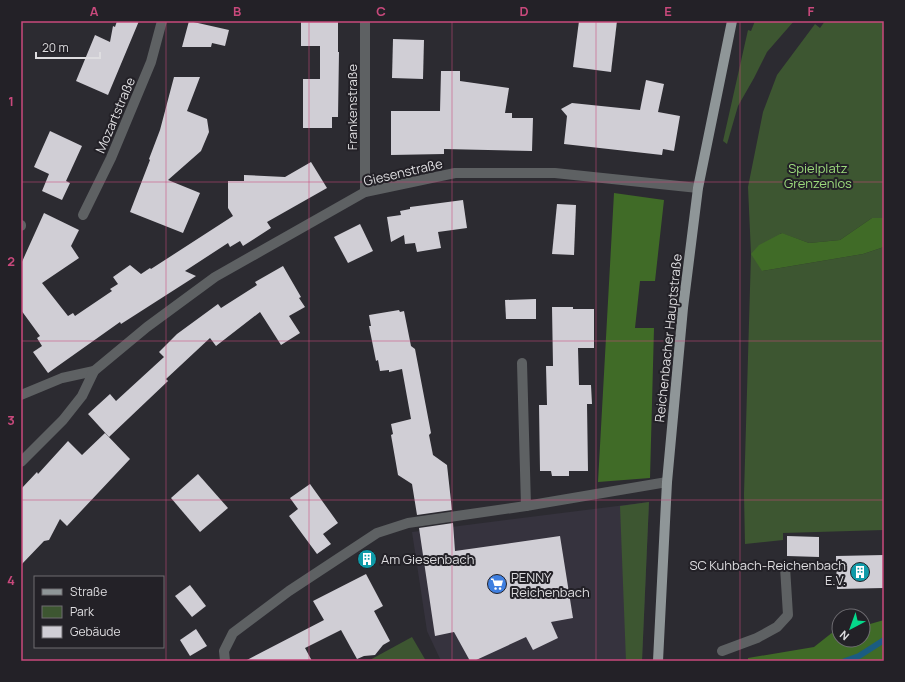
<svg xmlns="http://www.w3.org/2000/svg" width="905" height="682" font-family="Manrope,sans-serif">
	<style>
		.built { fill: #36333e }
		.green { fill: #3d5631 }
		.forest { fill: #406b27 }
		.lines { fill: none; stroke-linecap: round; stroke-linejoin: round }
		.stream { stroke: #1b5c81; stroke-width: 6 }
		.building { fill: #d0ced5 }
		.minor { stroke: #5e6163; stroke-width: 10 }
		.major { stroke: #8f9698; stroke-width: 10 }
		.grid { fill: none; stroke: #c9497c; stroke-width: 1; stroke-opacity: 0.55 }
		.labels { text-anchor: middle; stroke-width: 4; stroke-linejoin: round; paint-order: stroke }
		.street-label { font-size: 13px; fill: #dedde0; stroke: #232127 }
		.park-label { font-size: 13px; fill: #9cda7c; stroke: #232127 }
		.poi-label { font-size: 13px; fill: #dedde0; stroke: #232127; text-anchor: start }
		.neatline { fill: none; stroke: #c9497c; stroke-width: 1.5 }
		.grid-label { font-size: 13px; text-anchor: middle; font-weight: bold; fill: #c9497c }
	</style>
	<rect width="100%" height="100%" fill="#2c2b31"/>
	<!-- built -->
	<path class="built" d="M 649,502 L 642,661 L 441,661 L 427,631 L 412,532 Z"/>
	<!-- green -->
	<g class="green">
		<path d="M 755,21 L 794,21 L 767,52 L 754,78 L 738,106 L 727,144 L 723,141 L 748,30 L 751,31 Z"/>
		<path d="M 825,21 L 884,21 L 884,218 L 872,218 L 840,240 L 809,243 L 781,233 L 762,271 L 863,254 L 884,247 L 884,530 L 783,533 L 783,540 L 745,544 L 744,494 L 751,254 L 748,187 L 763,112 L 777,75 L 815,24 L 820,28 Z"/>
		<path d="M 649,502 L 642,661 L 626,661 L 620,506 Z"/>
		<path d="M 412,637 L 426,661 L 368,661 Z"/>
	</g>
	<!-- forest -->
	<g class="forest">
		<path d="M 614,193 L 664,200 L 655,281 L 640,281 L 635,328 L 654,328 L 650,478 L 598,482 Z"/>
		<path d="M 872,218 L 884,218 L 884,247 L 863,254 L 762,271 L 751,254 L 759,245 L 782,233 L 809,243 L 840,240 Z"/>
		<path d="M 884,620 L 884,658 L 879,661 L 748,661 L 748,658 L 814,647 L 833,632 L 839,631 L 839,640 L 863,640 L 863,626 Z"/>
	</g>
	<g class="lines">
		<!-- stream -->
		<path class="stream" d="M 845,661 L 859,656 L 884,640"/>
	</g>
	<!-- building -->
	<g class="building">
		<path d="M 117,21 L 139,21 L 108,95 L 76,81 L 95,35 L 110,42 L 113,26 L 115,27 Z"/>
		<path d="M 189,21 L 229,30 L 225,46 L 212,43 L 211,47 L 182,47 Z"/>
		<path d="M 301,21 L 338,21 L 338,52 L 339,52 L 338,117 L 332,117 L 332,128 L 303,128 L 303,79 L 320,79 L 320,46 L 301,46 Z"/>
		<path d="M 579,21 L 617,21 L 611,72 L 573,67 Z"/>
		<path d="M 393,39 L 424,40 L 423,79 L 392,78 Z"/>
		<path d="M 441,71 L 460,71 L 460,81 L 509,88 L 505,113 L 512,113 L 512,118 L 533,118 L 532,151 L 444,149 L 444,154 L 391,155 L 391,111 L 440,111 Z"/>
		<path d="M 174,77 L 200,77 L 187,111 L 207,119 L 209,132 L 201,151 L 168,180 L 200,193 L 183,233 L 130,212 L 150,160 L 149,159 L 160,130 Z"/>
		<path d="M 646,80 L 664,84 L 658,112 L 680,116 L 674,151 L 663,149 L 662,155 L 564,144 L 567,116 L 561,109 L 572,103 L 640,110 Z"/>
		<path d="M 50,131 L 82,146 L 66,181 L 70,183 L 62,200 L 42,191 L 49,174 L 34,167 Z"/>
		<path d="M 311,162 L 327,188 L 267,222 L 271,228 L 243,246 L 240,241 L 230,247 L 228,243 L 185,271 L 196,276 L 121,324 L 120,322 L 48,373 L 33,352 L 42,346 L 37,338 L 40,336 L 21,310 L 21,264 L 44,213 L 79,230 L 71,246 L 79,258 L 42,283 L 68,316 L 73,313 L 75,316 L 112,291 L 110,289 L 118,284 L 113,277 L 130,265 L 141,274 L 150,268 L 151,269 L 233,216 L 228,208 L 228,181 L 244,181 L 244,175 L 285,177 Z"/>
		<path d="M 463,200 L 467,228 L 438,232 L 441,248 L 417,252 L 415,243 L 405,244 L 404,235 L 391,242 L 387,217 L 401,215 L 400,211 L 410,209 L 410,207 Z"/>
		<path d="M 557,204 L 576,205 L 574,255 L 552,254 Z"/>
		<path d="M 360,224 L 373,251 L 348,263 L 334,237 Z"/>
		<path d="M 283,266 L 301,297 L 299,298 L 305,307 L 289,316 L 300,333 L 281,345 L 260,312 L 216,346 L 210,338 L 166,379 L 168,381 L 109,437 L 88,414 L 110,394 L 116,401 L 164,357 L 159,352 L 177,334 L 218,304 L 221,308 L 257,285 L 255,282 Z"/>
		<path d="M 536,299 L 536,319 L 506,319 L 505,300 Z"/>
		<path d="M 552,307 L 573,307 L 573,309 L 594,309 L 594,348 L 578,348 L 579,385 L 591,385 L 592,404 L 587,404 L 588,471 L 569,471 L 569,476 L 552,476 L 551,471 L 540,471 L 539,405 L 547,405 L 546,366 L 553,366 Z"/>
		<path d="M 399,310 L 400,312 L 404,311 L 411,346 L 415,349 L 431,433 L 429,435 L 433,455 L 447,465 L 452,510 L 417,515 L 412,484 L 398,475 L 391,435 L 393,434 L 391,424 L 411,419 L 402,369 L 389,372 L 389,370 L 380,371 L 378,360 L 376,361 L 369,326 L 371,326 L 369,315 Z"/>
		<path d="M 105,433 L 130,459 L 67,526 L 60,519 L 49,540 L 44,541 L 21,565 L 21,489 L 37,472 L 38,474 L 68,441 L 82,455 Z"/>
		<path d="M 198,474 L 228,508 L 200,532 L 171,498 Z"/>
		<path d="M 310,484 L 338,523 L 323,534 L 331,544 L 317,554 L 289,516 L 298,509 L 290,498 Z"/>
		<path d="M 453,523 L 455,551 L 560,536 L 573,618 L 551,622 L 558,638 L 533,650 L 526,637 L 474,661 L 470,661 L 454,632 L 435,636 L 419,528 Z"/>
		<path d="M 787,536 L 819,537 L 819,557 L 787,556 Z"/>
		<path d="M 884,555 L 884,588 L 837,589 L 836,556 Z"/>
		<path d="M 366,574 L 383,606 L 374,611 L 390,641 L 383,645 L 375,655 L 364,656 L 357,659 L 341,630 L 305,648 L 312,661 L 245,661 L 324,620 L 313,601 Z"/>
		<path d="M 190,585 L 206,606 L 192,617 L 175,596 Z"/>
		<path d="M 196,629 L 207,646 L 190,656 L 180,640 Z"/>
	</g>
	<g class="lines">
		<!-- minor -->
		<g class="minor">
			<path d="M 365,192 L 365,21"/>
			<path d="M 83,215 L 111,158 L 151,62 L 162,21"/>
			<path d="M 21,225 L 21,226"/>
			<path d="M 522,363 L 526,506"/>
			<path d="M 21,395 L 62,378 L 94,371"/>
			<path d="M 21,462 L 63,420 L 82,396 L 94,371 L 147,327 L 215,277 L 365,192 L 455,173 L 555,173 L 698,188"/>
			<path d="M 722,651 L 757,638 L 777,627 L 788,615 L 785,567"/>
			<path d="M 225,661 L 224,651 L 233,633 L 289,591 L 377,533 L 408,523 L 526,506 L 667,482"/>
		</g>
		<!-- major -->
		<path class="major" d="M 658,661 L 667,482 L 683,308 L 698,188 L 732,21"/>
	</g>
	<!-- grid -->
	<path class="grid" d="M 166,21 L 166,661M 309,21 L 309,661M 452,21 L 452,661M 596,21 L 596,661M 740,21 L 740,661M 21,182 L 884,182M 21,341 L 884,341M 21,500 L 884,500"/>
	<!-- icons -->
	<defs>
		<g id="building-disc" transform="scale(1)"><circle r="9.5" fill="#0f9aa8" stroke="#232127"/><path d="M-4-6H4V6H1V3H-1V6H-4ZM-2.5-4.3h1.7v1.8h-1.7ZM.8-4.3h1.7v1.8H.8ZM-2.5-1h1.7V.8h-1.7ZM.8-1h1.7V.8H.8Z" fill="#fff"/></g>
		<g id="supermarket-disc" transform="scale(1)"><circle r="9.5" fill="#3f7fe0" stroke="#232127"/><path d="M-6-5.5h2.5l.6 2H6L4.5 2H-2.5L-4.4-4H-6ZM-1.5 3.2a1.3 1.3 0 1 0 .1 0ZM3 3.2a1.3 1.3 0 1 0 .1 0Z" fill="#fff"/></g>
	</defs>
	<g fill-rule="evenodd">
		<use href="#building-disc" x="367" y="559"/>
		<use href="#building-disc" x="860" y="572"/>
		<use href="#supermarket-disc" x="497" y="584"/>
	</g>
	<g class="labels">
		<!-- street labels -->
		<g class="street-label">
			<text transform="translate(352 107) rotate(-90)" y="5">Frankenstraße</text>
			<text transform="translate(115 115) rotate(-67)" y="5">Mozartstraße</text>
			<text transform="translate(403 172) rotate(-13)" y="5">Giesenstraße</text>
			<text transform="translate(668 338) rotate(-84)" y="5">Reichenbacher Hauptstraße</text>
		</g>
		<!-- park labels -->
		<g class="park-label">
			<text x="818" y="173">Spielplatz<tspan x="818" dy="15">Grenzenlos</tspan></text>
		</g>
		<!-- poi labels -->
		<g class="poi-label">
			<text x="381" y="564">Am Giesenbach</text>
			<text x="846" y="570" text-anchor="end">SC Kuhbach-Reichenbach<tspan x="846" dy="15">E.V.</tspan></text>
			<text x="511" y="582">PENNY<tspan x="511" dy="15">Reichenbach</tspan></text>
		</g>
	</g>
	<!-- border -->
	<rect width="905" height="682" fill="none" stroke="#232127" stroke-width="44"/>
	<!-- legend -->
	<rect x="34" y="576" width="130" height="72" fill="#232127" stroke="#6e6c71"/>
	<rect x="42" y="589" width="20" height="6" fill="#8f9698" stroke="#6e6c71"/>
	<text x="70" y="596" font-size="12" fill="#dedde0">Straße</text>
	<rect x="42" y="606" width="20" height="12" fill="#3d5631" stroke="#6e6c71"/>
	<text x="70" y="616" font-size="12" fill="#dedde0">Park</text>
	<rect x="42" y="626" width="20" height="12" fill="#d0ced5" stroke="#6e6c71"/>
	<text x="70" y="636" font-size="12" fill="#dedde0">Gebäude</text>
	<!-- north arrow -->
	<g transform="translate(851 628) rotate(221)"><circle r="19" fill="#232127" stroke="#6e6c71"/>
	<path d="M0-3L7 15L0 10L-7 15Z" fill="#05d98b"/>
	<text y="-6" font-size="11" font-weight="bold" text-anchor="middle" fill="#dedde0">N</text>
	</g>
	<!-- scale -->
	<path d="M36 52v6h64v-6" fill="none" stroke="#dedde0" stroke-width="2"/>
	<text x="42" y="52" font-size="12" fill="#dedde0" stroke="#232127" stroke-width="3" paint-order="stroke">20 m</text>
	<rect x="22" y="22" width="861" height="638" class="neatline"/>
	<g class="grid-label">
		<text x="94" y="16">A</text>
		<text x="237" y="16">B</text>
		<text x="381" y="16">C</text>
		<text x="524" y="16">D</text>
		<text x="668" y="16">E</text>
		<text x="811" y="16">F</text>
		<text x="11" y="106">1</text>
		<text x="11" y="266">2</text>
		<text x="11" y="425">3</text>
		<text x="11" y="585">4</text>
	</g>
</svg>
